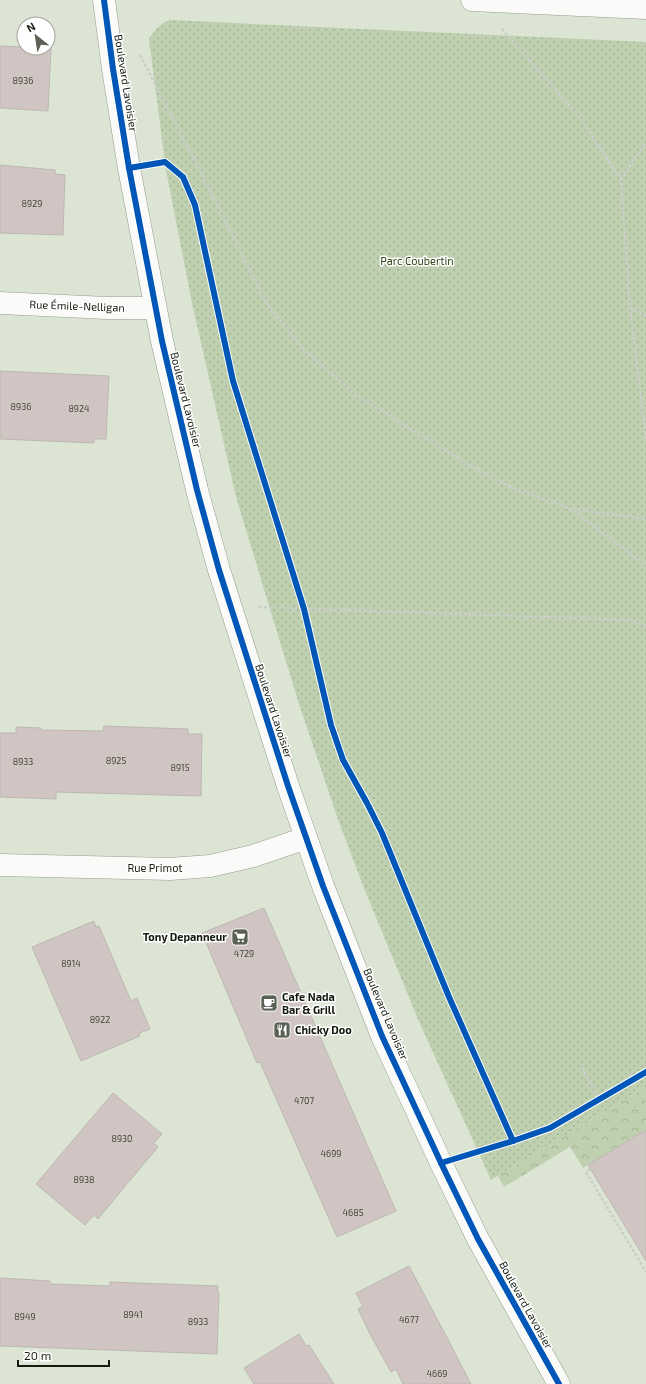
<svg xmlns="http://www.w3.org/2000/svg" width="646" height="1384" font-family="'Exo 2',sans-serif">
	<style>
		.forest { fill: url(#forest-crowns) }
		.park { fill: url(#park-dots) }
		.building { fill: #d0c5c2; stroke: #bcb8b3 }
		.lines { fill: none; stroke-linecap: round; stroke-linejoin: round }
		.street-casing { stroke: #959b8f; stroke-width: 23 }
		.secondary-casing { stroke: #959b8f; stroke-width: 23 }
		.path { stroke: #cbcec9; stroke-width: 2.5; stroke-dasharray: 3 2; stroke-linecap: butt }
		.street { stroke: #fafbf9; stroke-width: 22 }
		.secondary { stroke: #fafbf9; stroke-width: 22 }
		.cycleway-casing { stroke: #fff; stroke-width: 8 }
		.cycleway { stroke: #0057b8; stroke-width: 6 }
		.labels { text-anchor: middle; stroke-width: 3; stroke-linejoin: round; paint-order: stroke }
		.number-label { font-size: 9px; fill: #44463c }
		.street-label { font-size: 11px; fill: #161b10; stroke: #fff }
		.park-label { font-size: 11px; fill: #324617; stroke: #fff }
		.poi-label { font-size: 11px; font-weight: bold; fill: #161b10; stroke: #fff; text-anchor: start }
	</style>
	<defs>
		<pattern id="forest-crowns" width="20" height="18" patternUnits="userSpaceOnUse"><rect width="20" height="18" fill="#bfd0b0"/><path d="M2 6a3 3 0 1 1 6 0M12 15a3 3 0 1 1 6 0" fill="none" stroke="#a3b296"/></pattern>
		<pattern id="park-dots" width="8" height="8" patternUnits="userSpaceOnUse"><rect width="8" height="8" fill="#bfd0b0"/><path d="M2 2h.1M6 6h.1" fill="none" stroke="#a3b296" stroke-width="1.8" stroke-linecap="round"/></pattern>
	</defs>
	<rect width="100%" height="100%" fill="#dce5d4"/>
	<!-- forest -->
	<path class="forest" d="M 646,1087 L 646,1130 L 583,1168 L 570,1147 L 504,1187 L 498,1176 Z"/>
	<!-- park -->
	<path class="park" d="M 170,20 L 646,42 L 646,1087 L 491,1180 L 420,1024 L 366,893 L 340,825 L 298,701 L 236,497 L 192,303 L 166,170 L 149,39 C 155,29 160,24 170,20 Z"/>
	<!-- building -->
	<g class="building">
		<path d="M 0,46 L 51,48 L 48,111 L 0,108 Z"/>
		<path d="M 0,165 L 55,170 L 55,174 L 65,175 L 63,235 L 0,233 Z"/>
		<path d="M 0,371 L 109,376 L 106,439 L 94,439 L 94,443 L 0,439 Z"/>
		<path d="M 104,726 L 188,729 L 188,734 L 202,734 L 201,796 L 56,792 L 56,799 L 0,797 L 0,733 L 16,733 L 16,727 L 41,728 L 41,730 L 103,731 Z"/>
		<path d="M 264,908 L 396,1211 L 337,1237 L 260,1062 L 257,1063 L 202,933 Z"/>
		<path d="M 94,921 L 96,927 L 99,926 L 131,1001 L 137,998 L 150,1029 L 139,1033 L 140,1036 L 81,1061 L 32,947 Z"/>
		<path d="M 113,1093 L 162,1134 L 154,1143 L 158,1147 L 136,1173 L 98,1219 L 94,1215 L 85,1225 L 36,1184 Z"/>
		<path d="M 646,1130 L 646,1261 L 588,1165 Z"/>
		<path d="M 409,1266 L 443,1330 L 471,1384 L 403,1384 L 396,1369 L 391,1372 L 370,1334 L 358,1309 L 363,1306 L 356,1293 Z"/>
		<path d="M 0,1278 L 50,1281 L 50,1284 L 110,1286 L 110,1282 L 218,1286 L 217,1292 L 219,1292 L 217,1354 L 0,1346 Z"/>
		<path d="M 299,1334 L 306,1346 L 309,1345 L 334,1384 L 254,1384 L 244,1368 Z"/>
	</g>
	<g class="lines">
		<!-- street casing -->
		<g class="street-casing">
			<g id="street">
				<path d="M 472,0 L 646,8"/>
				<path d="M 0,303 L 107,308 L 155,308"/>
				<path d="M 0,865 L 170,869 L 210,866 L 253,856 L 306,838"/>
			</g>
		</g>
		<!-- secondary casing -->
		<g class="secondary-casing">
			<path id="secondary" d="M 104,0 L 113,69 L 129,168 L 162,341 L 197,490 L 219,570 L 288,786 L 323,886 L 382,1036 L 441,1163 L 478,1239 L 559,1384"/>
		</g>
		<!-- path -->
		<g class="path">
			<path d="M 502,29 L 581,119 L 621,180 L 630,308 L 646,439"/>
			<path d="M 140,55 L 201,173 L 265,301 L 303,349 L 356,395 L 464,462 L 515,489 L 571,509 L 646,565"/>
			<path d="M 621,180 L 646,142"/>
			<path d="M 630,308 L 646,316"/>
			<path d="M 572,509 L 646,519"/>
			<path d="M 259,607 L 630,620 L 646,626"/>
			<path d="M 582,1068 L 600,1099"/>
			<path d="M 590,1169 L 586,1172 L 646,1272"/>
		</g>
		<!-- street -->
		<use href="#street" class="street"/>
		<!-- secondary -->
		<use href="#secondary" class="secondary"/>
		<!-- cycleway casing -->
		<g class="cycleway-casing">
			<g id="cycleway">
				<path d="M 104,0 L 113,69 L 129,168 L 162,341 L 197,490 L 219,570 L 288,786 L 323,886 L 382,1036 L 441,1163 L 478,1239 L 559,1384"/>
				<path d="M 129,168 L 165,162 L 183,177 L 195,205 L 233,381 L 304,609 L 331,725 L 343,760 L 367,803 L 382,833 L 449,997 L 513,1141"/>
				<path d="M 441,1163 L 513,1141 L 550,1128 L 646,1072"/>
			</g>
		</g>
		<!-- cycleway -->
		<use href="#cycleway" class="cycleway"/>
	</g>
	<!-- icons -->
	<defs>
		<g id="supermarket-square" transform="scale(0.9)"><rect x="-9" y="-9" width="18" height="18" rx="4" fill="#5b6255" stroke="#fff"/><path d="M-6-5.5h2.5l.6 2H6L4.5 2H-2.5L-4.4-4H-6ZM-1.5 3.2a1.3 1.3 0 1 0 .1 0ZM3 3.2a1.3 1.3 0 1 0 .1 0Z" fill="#fff"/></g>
		<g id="cafe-square" transform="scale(0.9)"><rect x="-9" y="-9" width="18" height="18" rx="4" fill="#5b6255" stroke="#fff"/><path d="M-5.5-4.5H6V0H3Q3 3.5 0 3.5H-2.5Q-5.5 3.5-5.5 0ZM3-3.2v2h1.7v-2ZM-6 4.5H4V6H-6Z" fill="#fff"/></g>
		<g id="restaurant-square" transform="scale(0.9)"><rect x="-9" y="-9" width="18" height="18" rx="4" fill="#5b6255" stroke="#fff"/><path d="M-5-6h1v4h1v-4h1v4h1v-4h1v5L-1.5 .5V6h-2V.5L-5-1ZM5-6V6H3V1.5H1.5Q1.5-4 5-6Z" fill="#fff"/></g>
	</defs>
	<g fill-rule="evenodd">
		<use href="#supermarket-square" x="240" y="937"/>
		<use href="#cafe-square" x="269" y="1003"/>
		<use href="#restaurant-square" x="282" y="1030"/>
	</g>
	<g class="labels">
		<!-- number labels -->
		<g class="number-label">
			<text x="23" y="84">8936</text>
			<text x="32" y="207">8929</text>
			<text x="21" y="410">8936</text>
			<text x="79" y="412">8924</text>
			<text x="116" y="764">8925</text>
			<text x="23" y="765">8933</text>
			<text x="180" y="771">8915</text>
			<text x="244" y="957">4729</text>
			<text x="71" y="967">8914</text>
			<text x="100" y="1023">8922</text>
			<text x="304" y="1104">4707</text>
			<text x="122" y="1142">8930</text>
			<text x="331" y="1157">4699</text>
			<text x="84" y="1183">8938</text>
			<text x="353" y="1216">4685</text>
			<text x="133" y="1318">8941</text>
			<text x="25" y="1320">8949</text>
			<text x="409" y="1323">4677</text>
			<text x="198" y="1325">8933</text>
			<text x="437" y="1377">4669</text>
		</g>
		<!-- street labels -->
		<g class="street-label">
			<text transform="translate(126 83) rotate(81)" y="4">Boulevard Lavoisier</text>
			<text transform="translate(77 306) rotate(2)" y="4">Rue Émile-Nelligan</text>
			<text transform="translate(186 400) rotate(76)" y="4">Boulevard Lavoisier</text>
			<text transform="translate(274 711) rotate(72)" y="4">Boulevard Lavoisier</text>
			<text x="155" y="872">Rue Primot</text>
			<text transform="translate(386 1014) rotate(67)" y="4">Boulevard Lavoisier</text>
			<text transform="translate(526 1305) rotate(61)" y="4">Boulevard Lavoisier</text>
		</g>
		<!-- park labels -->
		<g class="park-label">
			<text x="417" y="265">Parc Coubertin</text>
		</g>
		<!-- poi labels -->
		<g class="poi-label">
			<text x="227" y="941" text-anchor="end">Tony Depanneur</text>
			<text x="282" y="1001">Cafe Nada<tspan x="282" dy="13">Bar &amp; Grill</tspan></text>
			<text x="295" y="1034">Chicky Doo</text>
		</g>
	</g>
	<!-- north arrow -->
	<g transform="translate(36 36) rotate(330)"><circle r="19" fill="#ffffff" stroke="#a2a49f"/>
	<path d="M0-3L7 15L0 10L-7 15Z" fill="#5b6255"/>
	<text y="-6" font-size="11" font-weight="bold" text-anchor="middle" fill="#161b10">N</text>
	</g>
	<!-- scale -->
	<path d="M18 1360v6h91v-6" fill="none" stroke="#161b10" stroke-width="2"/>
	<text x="24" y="1360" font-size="12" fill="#161b10" stroke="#ffffff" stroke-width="3" paint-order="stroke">20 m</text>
</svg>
